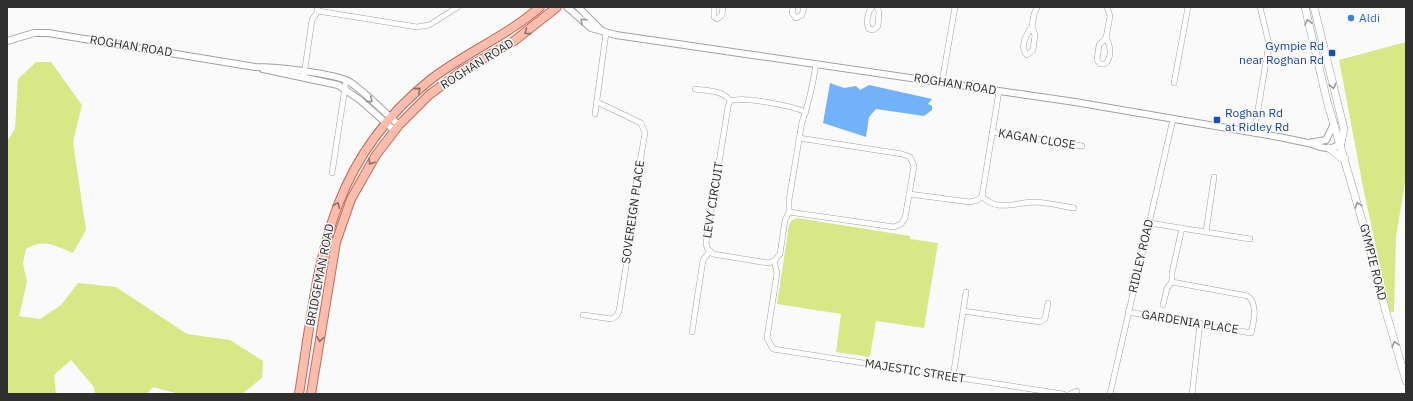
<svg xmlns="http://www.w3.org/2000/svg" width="1413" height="401" font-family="'IBM Plex Sans',sans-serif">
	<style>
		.green { fill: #d8e886 }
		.water { fill: #72b2fa }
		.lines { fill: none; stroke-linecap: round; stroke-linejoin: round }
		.minor-casing { stroke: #a1a1a2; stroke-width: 6 }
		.tertiary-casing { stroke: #a1a1a2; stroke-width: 8 }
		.secondary-casing { stroke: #a1a1a2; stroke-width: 8 }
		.primary-casing { stroke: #b66f5d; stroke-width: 10 }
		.minor { stroke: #fff; stroke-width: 5 }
		.tertiary { stroke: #fff; stroke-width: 6 }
		.secondary { stroke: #fff; stroke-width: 7 }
		.primary { stroke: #febdac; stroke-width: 8 }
		.oneway { stroke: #979798 }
		.oneway2 { stroke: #8c6f68 }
		.shop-dot { fill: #3f7fe0; stroke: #fafafb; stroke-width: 1.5 }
		.transit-dot { fill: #1a4fb4; stroke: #fafafb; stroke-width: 1.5 }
		.labels { text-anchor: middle; stroke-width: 3; stroke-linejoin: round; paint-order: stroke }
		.shop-label { font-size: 12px; fill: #366cbe; stroke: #fafafb; text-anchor: start }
		.street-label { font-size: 12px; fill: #2f2f30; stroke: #fafafb }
		.transit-label { font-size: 12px; fill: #164399; stroke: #fafafb; text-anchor: end }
	</style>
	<rect width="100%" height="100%" fill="#fafafb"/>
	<!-- green -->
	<g class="green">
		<path d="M 1406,42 L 1406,176 L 1396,237 L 1394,312 L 1390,312 L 1363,187 L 1339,60 Z"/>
		<path d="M 36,62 L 51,62 L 82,105 L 73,142 L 86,230 L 73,253 C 55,246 44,238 26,249 L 23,263 L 27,282 L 19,316 L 40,319 L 61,305 L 78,283 L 116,287 L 187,334 L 230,340 L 263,361 L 262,378 L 242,394 L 179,394 L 153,387 L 147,394 L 95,394 L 94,387 L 71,360 L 54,375 L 56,394 L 7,394 L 7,141 L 15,129 L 18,79 Z"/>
		<path d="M 797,218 L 910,236 L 910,239 L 938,243 L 924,328 L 876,321 L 870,357 L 836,352 L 841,314 L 777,304 L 789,225 L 792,220 Z"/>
	</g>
	<!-- water -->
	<path class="water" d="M 830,83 L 844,88 L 856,86 L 860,90 L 869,85 L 932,99 L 928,104 L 932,106 L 932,110 L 924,116 L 876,109 L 869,117 L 866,137 L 823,123 Z"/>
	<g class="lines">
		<!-- minor casing -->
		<g class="minor-casing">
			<g id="minor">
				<path d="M 714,7 L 714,17 L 717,19 L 722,15 L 723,7"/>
				<path d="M 793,7 L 792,13 L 796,18 L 802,15 L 804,7"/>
				<path d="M 872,7 C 868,12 865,22 869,29 L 873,30 L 878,26 L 879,12 L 877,7"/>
				<path d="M 318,11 L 417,27 L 429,25 L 458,7"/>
				<path d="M 1032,27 L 1035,35 L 1033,50 L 1027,55 C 1019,48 1026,34 1032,27 Z"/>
				<path d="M 1032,27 L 1034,14 L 1037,7"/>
				<path d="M 1106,38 C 1111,47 1112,57 1105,64 L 1100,64 L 1097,60 L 1099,45 Z"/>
				<path d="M 1106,38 L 1110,16 L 1107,7"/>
				<path d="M 304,75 L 312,20 L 318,11 L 317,7"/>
				<path d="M 942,82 L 955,7"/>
				<path d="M 1174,83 L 1188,7"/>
				<path d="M 695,89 C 707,91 723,90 730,101"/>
				<path d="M 999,91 L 982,196 C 996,212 1015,203 1033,202 C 1046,202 1061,206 1074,208"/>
				<path d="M 806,112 C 792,106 744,96 730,101 L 728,107 L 706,243 L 707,248 L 713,254 L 768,263 L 774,261 L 780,254 L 785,220 L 789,212 L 789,200 L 802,122 C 809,103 813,84 816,64"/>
				<path d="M 595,114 L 606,33"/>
				<path d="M 993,132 L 1082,146"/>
				<path d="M 1254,133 L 1269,44 L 1260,7"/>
				<path d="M 332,173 L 346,81"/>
				<path d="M 909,194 L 970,202 L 978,200 L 982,196"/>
				<path d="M 789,212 L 894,227 L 901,224 L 905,218 L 914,166 L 910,157 L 902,154 L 799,138"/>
				<path d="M 1149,223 L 1250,239"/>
				<path d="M 1206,232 L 1214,177"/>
				<path d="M 774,261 L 777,273 L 767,338 L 773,349 L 1063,394"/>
				<path d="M 1163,305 L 1167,288 L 1172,282"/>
				<path d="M 963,311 L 1040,322 L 1045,319 L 1048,303"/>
				<path d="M 1128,312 L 1251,333 C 1254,321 1258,305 1248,296 L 1172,282 L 1172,273 L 1182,228"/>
				<path d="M 583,315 L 612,319 L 617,315 L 619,311 L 636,203 L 636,185 L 645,133 L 641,123 L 597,102"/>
				<path d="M 692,332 L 703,260 L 710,251"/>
				<path d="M 953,377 L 966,292"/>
				<path d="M 1070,394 L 1077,391"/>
				<path d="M 1110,394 L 1173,119"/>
				<path d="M 1192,394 L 1200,323"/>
			</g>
		</g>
		<!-- tertiary casing -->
		<g class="tertiary-casing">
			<g id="tertiary">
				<path d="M 567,7 L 591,28 L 616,35 L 1075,102 L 1279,137 C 1289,139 1298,141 1308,143 C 1319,146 1330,153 1341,143"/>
				<path d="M 578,7 L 601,30"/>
				<path d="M 7,41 L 34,33 L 48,33 L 255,67 C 274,67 335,73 350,82 C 367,94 383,111 399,125"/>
				<path d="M 263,69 L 338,85 L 360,100 L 394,130"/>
				<path d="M 1309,143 L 1326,140 L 1334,124"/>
			</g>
		</g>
		<!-- secondary casing -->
		<g class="secondary-casing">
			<g id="secondary">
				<path d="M 1305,7 L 1327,101 L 1367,237 L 1386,312 L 1406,381"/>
				<path d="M 1314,7 L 1344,129 L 1341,143"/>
				<path d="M 1329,148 L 1341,158 L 1345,159"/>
			</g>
		</g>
		<!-- primary casing -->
		<g class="primary-casing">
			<g id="primary">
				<path d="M 299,394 C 319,269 323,166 430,80 C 465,53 507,36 540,7"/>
				<path d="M 311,394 L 336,242 L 351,199 L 376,155 L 399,125 L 429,95 L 463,70 L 514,41 L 557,7"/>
			</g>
		</g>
		<!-- minor -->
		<use href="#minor" class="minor"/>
		<!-- tertiary -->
		<use href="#tertiary" class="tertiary"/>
		<!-- secondary -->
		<use href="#secondary" class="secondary"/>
		<!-- primary -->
		<use href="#primary" class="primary"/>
	</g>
	<!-- one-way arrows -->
	<defs><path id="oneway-chevron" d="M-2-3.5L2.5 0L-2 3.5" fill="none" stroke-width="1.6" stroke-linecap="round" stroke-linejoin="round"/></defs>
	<g class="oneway">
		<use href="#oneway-chevron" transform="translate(583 21) rotate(-137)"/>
		<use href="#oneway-chevron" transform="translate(1308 22) rotate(-103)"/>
		<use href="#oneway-chevron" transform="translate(1333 86) rotate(76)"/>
		<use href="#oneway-chevron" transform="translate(370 100) rotate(40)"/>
		<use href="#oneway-chevron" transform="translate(1358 205) rotate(-106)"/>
		<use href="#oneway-chevron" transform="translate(1395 344) rotate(-106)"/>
	</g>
	<g class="oneway2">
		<use href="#oneway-chevron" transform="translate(527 32) rotate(143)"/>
		<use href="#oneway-chevron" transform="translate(418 90) rotate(-41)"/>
		<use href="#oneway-chevron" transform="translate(371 162) rotate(122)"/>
		<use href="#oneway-chevron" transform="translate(337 205) rotate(-68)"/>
		<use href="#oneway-chevron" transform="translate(320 339) rotate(99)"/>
	</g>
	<!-- markers -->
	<circle class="shop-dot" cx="1351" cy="18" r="4"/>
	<g class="transit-dot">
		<rect x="1328" y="49" width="8" height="8" rx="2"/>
		<rect x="1213" y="116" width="8" height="8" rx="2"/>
	</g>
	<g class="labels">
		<!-- shop labels -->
		<g class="shop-label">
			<text x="1359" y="22">Aldi</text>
		</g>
		<!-- street labels -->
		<g class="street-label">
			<text transform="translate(131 46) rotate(9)" y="4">ROGHAN ROAD</text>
			<text transform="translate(477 64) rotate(-32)" y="4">ROGHAN ROAD</text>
			<text transform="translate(955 84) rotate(9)" y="4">ROGHAN ROAD</text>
			<text transform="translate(1037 139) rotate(9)" y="4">KAGAN CLOSE</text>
			<text transform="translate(713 200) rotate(-81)" y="4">LEVY CIRCUIT</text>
			<text transform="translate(633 212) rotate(-82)" y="4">SOVEREIGN PLACE</text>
			<text transform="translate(1141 256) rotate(-77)" y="4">RIDLEY ROAD</text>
			<text transform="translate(1373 262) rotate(76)" y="4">GYMPIE ROAD</text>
			<text transform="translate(320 275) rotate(-79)" y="4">BRIDGEMAN ROAD</text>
			<text transform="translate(1190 322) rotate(9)" y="4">GARDENIA PLACE</text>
			<text transform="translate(915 371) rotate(9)" y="4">MAJESTIC STREET</text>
		</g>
		<!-- transit labels -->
		<g class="transit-label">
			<text x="1324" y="50">Gympie Rd<tspan x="1324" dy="14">near Roghan Rd</tspan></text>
			<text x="1225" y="117" text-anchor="start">Roghan Rd<tspan x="1225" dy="14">at Ridley Rd</tspan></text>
		</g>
	</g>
	<!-- border -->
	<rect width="1413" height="401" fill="none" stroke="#2f2f30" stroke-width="16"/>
</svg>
